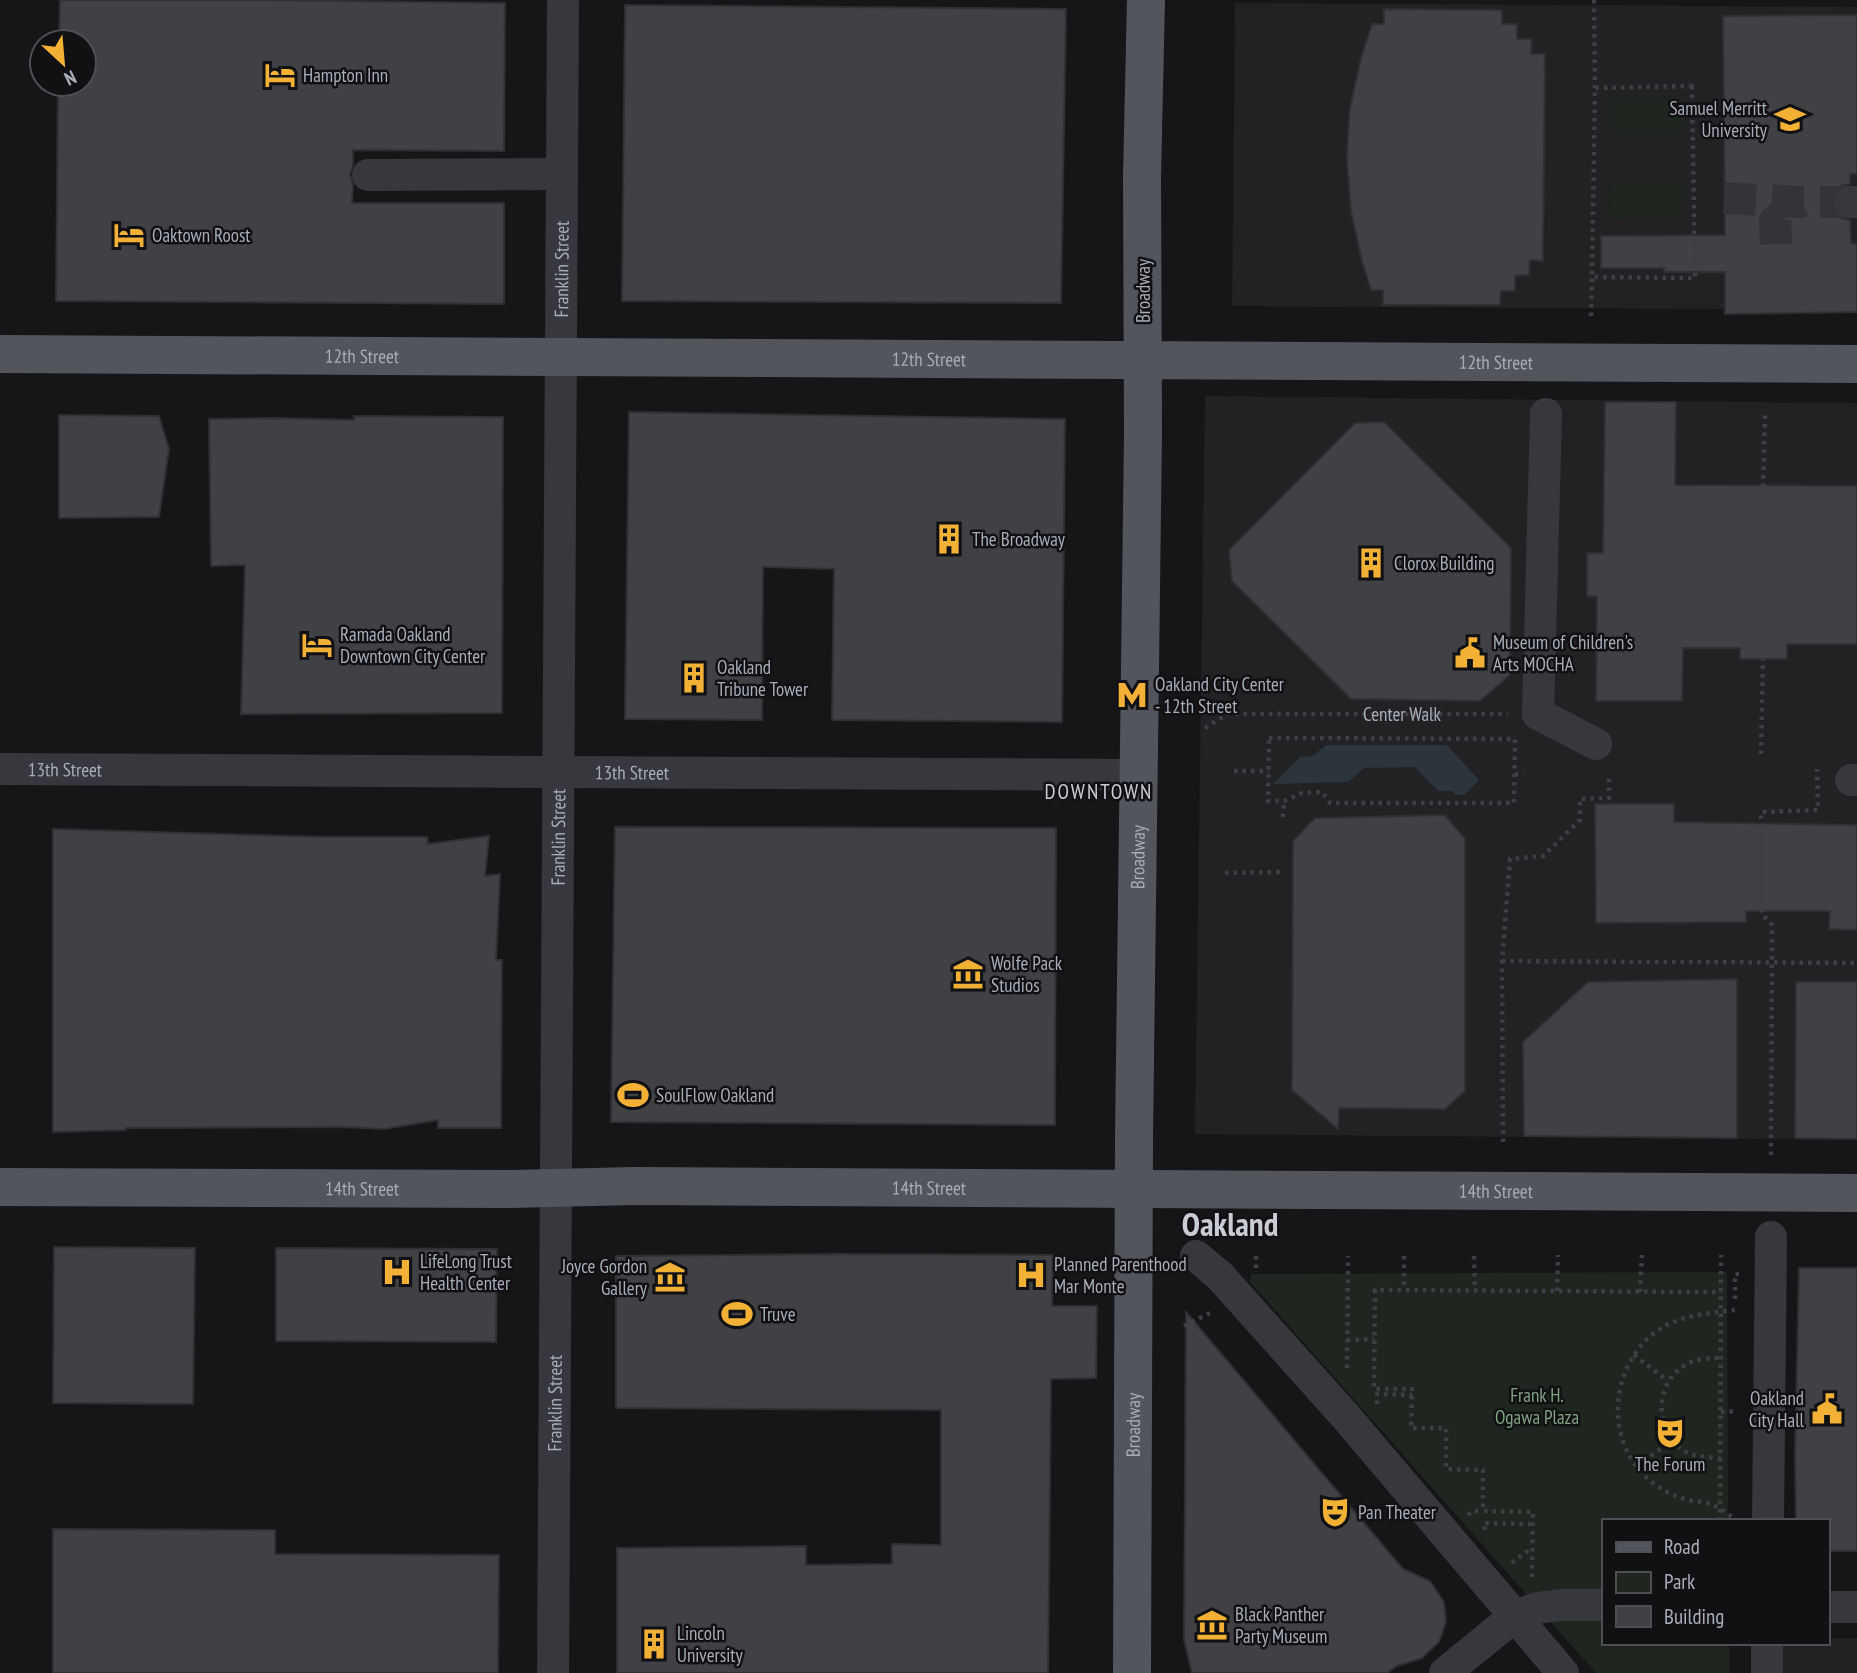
<svg xmlns="http://www.w3.org/2000/svg" width="1857" height="1673" font-family="'PT Sans Narrow',sans-serif">
	<style>
		.built { fill: #222225 }
		.green { fill: #1e261f }
		.water { fill: #2c353c }
		.building { fill: #404145; stroke: #303034; stroke-width: 2 }
		.lines { fill: none; stroke-linecap: round; stroke-linejoin: round }
		.minor-tunnel { stroke: #333438; stroke-width: 32; stroke-dasharray: 32 16; stroke-linecap: butt }
		.path { stroke: #3d3f44; stroke-width: 4.5; stroke-dasharray: 3.5 5; stroke-linecap: butt }
		.minor { stroke: #37383d; stroke-width: 32 }
		.major { stroke: #53555c; stroke-width: 38 }
		.labels { text-anchor: middle; stroke-width: 5; stroke-linejoin: round; paint-order: stroke }
		.poi-label { font-size: 19px; fill: #a8adb8; stroke: #111113; text-anchor: start }
		.street-label { font-size: 19px; fill: #a8adb8; stroke: #111113 }
		.park-label { font-size: 19px; fill: #7fa381; stroke: #111113 }
		.neighbourhood-label { font-size: 21px; letter-spacing: 2px; fill: #c9ccd4; stroke: #111113 }
		.town-label { font-size: 33px; font-weight: bold; fill: #c9ccd4; stroke: #111113 }
	</style>
	<rect width="100%" height="100%" fill="#161618"/>
	<!-- built -->
	<g class="built">
		<path d="M 1235,3 L 1857,7 L 1857,310 L 1232,306 Z"/>
		<path d="M 1205,396 L 1857,403 L 1857,1140 L 1195,1134 Z"/>
		<path d="M 1827,1638 L 1857,1638 L 1857,1673 L 1777,1673 L 1777,1643 L 1827,1643 Z"/>
	</g>
	<!-- green -->
	<g class="green">
		<path d="M 1611,98 L 1685,98 L 1685,133 L 1610,132 Z"/>
		<path d="M 1610,184 L 1684,184 L 1683,219 L 1609,218 Z"/>
		<path d="M 1727,1272 L 1728,1521 L 1603,1521 L 1603,1643 L 1729,1643 L 1729,1673 L 1596,1673 L 1250,1282 L 1251,1274 Z"/>
	</g>
	<!-- water -->
	<path class="water" d="M 1326,745 L 1447,745 L 1479,780 L 1464,795 L 1456,795 L 1452,791 L 1438,791 L 1415,767 L 1364,768 L 1348,782 L 1273,784 L 1300,757 L 1313,756 Z"/>
	<!-- building -->
	<g class="building">
		<path d="M 60,0 L 273,0 L 505,3 L 504,151 L 353,150 L 353,165 L 350,174 L 353,185 L 352,203 L 504,203 L 504,304 L 56,301 L 58,84 L 84,84 L 84,42 L 59,42 Z"/>
		<path d="M 625,5 L 1066,9 L 1061,303 L 622,301 Z"/>
		<path d="M 1384,9 L 1502,10 L 1502,24 L 1517,24 L 1517,39 L 1532,39 L 1531,54 L 1545,54 L 1543,261 L 1530,260 L 1529,275 L 1515,276 L 1515,291 L 1501,291 L 1500,305 L 1383,305 L 1383,290 L 1371,290 L 1362,261 L 1351,211 L 1347,160 L 1348,135 L 1350,108 L 1361,58 L 1372,24 L 1384,24 Z"/>
		<path d="M 1857,15 L 1857,174 L 1850,174 L 1850,184 L 1840,186 L 1834,193 L 1832,201 L 1835,212 L 1841,218 L 1850,220 L 1851,243 L 1857,244 L 1857,312 L 1725,314 L 1725,272 L 1664,272 L 1664,268 L 1601,268 L 1601,236 L 1725,235 L 1723,16 Z"/>
		<path d="M 1605,402 L 1676,402 L 1675,485 L 1857,486 L 1857,644 L 1787,644 L 1787,659 L 1740,659 L 1740,648 L 1683,648 L 1682,701 L 1596,701 L 1597,597 L 1587,596 L 1587,553 L 1603,553 Z"/>
		<path d="M 629,412 L 1065,419 L 1062,722 L 832,720 L 834,569 L 763,567 L 762,720 L 625,719 Z"/>
		<path d="M 59,415 L 159,416 L 169,449 L 159,517 L 59,518 Z"/>
		<path d="M 354,416 L 503,417 L 502,713 L 241,714 L 245,565 L 211,566 L 209,419 L 276,418 L 354,420 Z"/>
		<path d="M 1384,422 L 1511,548 L 1510,675 L 1480,701 L 1351,699 L 1232,581 L 1229,550 L 1355,423 Z"/>
		<path d="M 1595,804 L 1674,804 L 1674,822 L 1857,825 L 1857,930 L 1829,929 L 1830,911 L 1746,911 L 1746,922 L 1596,923 Z"/>
		<path d="M 1445,815 L 1465,839 L 1465,1091 L 1445,1109 L 1339,1108 L 1338,1129 L 1292,1090 L 1293,841 L 1315,818 Z"/>
		<path d="M 615,827 L 1056,828 L 1055,1125 L 611,1122 Z"/>
		<path d="M 53,829 L 326,837 L 427,837 L 428,844 L 489,836 L 485,876 L 500,874 L 496,960 L 502,960 L 501,1128 L 438,1128 L 438,1120 L 384,1129 L 343,1127 L 126,1128 L 126,1130 L 53,1132 Z"/>
		<path d="M 1737,979 L 1737,1138 L 1524,1136 L 1523,1042 L 1588,982 Z"/>
		<path d="M 1796,982 L 1857,982 L 1857,1139 L 1795,1138 Z"/>
		<path d="M 54,1247 L 195,1248 L 193,1404 L 53,1403 Z"/>
		<path d="M 276,1248 L 497,1249 L 496,1342 L 276,1341 Z"/>
		<path d="M 834,1254 L 1053,1255 L 1052,1306 L 1097,1306 L 1096,1378 L 1051,1379 L 1048,1673 L 617,1673 L 617,1548 L 806,1546 L 806,1565 L 892,1564 L 892,1544 L 941,1545 L 941,1410 L 616,1408 L 616,1256 Z"/>
		<path d="M 1799,1268 L 1857,1268 L 1857,1551 L 1827,1551 L 1827,1521 L 1796,1521 L 1795,1458 Z"/>
		<path d="M 1186,1312 L 1403,1569 L 1430,1581 L 1444,1602 L 1446,1622 L 1439,1642 L 1422,1658 L 1397,1666 L 1387,1673 L 1192,1673 L 1184,1640 Z"/>
		<path d="M 53,1529 L 275,1530 L 275,1554 L 499,1555 L 498,1673 L 53,1673 Z"/>
	</g>
	<g class="lines">
		<!-- minor-tunnel -->
		<g class="minor-tunnel">
			<path d="M 1724,198 L 1799,202 L 1850,202"/>
			<path d="M 1776,244 L 1775,221 L 1799,202"/>
		</g>
		<!-- path -->
		<g class="path">
			<path d="M 1594,0 L 1595,88"/>
			<path d="M 1692,86 L 1695,278 L 1592,277 L 1595,88 Z"/>
			<path d="M 1591,316 L 1592,277"/>
			<path d="M 1763,487 L 1765,415"/>
			<path id="s1" d="M 1205,728 L 1227,714 L 1508,714"/>
			<path d="M 1269,738 L 1515,739 L 1514,803 L 1330,803 L 1322,792 L 1302,793 L 1284,801 L 1268,801 Z"/>
			<path d="M 1761,754 L 1763,659"/>
			<path d="M 1234,771 L 1269,771"/>
			<path d="M 1515,774 L 1524,774"/>
			<path d="M 1283,817 L 1284,801"/>
			<path d="M 1225,873 L 1280,872"/>
			<path d="M 1502,961 L 1857,963"/>
			<path d="M 1503,1142 L 1502,961 L 1510,859 L 1543,856 L 1580,820 L 1580,799 L 1609,798 L 1609,774"/>
			<path d="M 1771,1155 L 1772,925 L 1762,914 L 1761,812 L 1818,810 L 1817,769"/>
			<path d="M 1404,1256 L 1404,1290"/>
			<path d="M 1474,1256 L 1475,1290"/>
			<path d="M 1256,1268 L 1256,1256"/>
			<path d="M 1557,1291 L 1558,1255"/>
			<path d="M 1640,1292 L 1642,1255"/>
			<path d="M 1735,1299 L 1735,1274 L 1740,1274"/>
			<path d="M 1735,1310 C 1711,1313 1684,1315 1663,1327 C 1612,1357 1602,1435 1645,1476 C 1657,1488 1675,1497 1692,1501 C 1697,1502 1702,1501 1707,1503 C 1717,1505 1727,1514 1735,1519"/>
			<path d="M 1184,1326 L 1210,1313"/>
			<path d="M 1347,1340 L 1374,1339"/>
			<path d="M 1634,1355 L 1668,1381"/>
			<path d="M 1347,1368 L 1348,1256"/>
			<path d="M 1377,1404 L 1377,1394 L 1412,1395"/>
			<path d="M 1721,1412 L 1737,1411"/>
			<path d="M 1721,1459 C 1711,1457 1697,1457 1688,1453 C 1651,1434 1653,1375 1694,1361 C 1702,1358 1713,1359 1721,1357"/>
			<path d="M 1637,1466 L 1673,1440"/>
			<path d="M 1468,1515 L 1472,1511 L 1483,1511"/>
			<path d="M 1720,1521 L 1721,1255"/>
			<path d="M 1485,1530 L 1484,1523 L 1533,1524"/>
			<path d="M 1512,1563 L 1526,1552 L 1532,1552"/>
			<path d="M 1532,1577 L 1533,1512 L 1483,1511 L 1483,1470 L 1446,1469 L 1446,1428 L 1411,1428 L 1412,1389 L 1374,1389 L 1375,1290 L 1721,1292"/>
		</g>
		<!-- minor -->
		<g class="minor">
			<path d="M 368,175 L 562,174"/>
			<path d="M 1850,202 L 1857,202"/>
			<path d="M 1546,414 L 1538,714 L 1596,744"/>
			<path id="s2" d="M 0,769 L 1138,775"/>
			<path d="M 1851,780 L 1857,780"/>
			<path d="M 1196,1256 L 1220,1276 L 1347,1418 L 1563,1673"/>
			<path d="M 1768,1521 L 1771,1237"/>
			<path d="M 1827,1607 L 1857,1607"/>
			<path id="s3" d="M 553,1673 L 563,0"/>
			<path d="M 1445,1673 L 1515,1616 L 1537,1608 L 1560,1605 L 1603,1605"/>
			<path d="M 1767,1673 L 1767,1643"/>
		</g>
		<!-- major -->
		<g class="major">
			<path id="s4" d="M 0,354 L 1857,364"/>
			<path id="s5" d="M 0,1187 L 511,1189 L 634,1186 L 1857,1193"/>
			<path id="s6" d="M 1132,1673 L 1134,1137 L 1143,433 L 1142,176 L 1146,0"/>
		</g>
	</g>
	<!-- icons -->
	<defs>
		<g id="hotel-bare" transform="scale(2.415)"><path d="M-6-4.5h1.5V1H6V5H4.5V3h-9V5H-6ZM-4 0a1.8 1.8 0 1 1 3.6 0ZM.5 0V-2.5h3Q6-2.5 6 0Z" fill="#f2b134" stroke="#111113" stroke-width="2.5" paint-order="stroke"/></g>
		<g id="university-bare" transform="scale(2.415)"><path d="M0-5L7-2L0 1L-7-2ZM-4 1L0 2.5L4 1V4Q0 6-4 4Z" fill="#f2b134" stroke="#111113" stroke-width="2.5" paint-order="stroke"/></g>
		<g id="building-bare" transform="scale(2.415)"><path d="M-4-6H4V6H1V3H-1V6H-4ZM-2.5-4.3h1.7v1.8h-1.7ZM.8-4.3h1.7v1.8H.8ZM-2.5-1h1.7V.8h-1.7ZM.8-1h1.7V.8H.8Z" fill="#f2b134" stroke="#111113" stroke-width="2.5" paint-order="stroke"/></g>
		<g id="civic-bare" transform="scale(2.415)"><path d="M-.6-6.5H3V-4.5H.6V-3L4-1V1h2V6H-6V1h2V-1L-.6-3ZM-1.2 2.5V6h2.4V2.5Z" fill="#f2b134" stroke="#111113" stroke-width="2.5" paint-order="stroke"/></g>
		<g id="metro-bare" transform="scale(2.415)"><path d="M-5.5 5V-5H-3L0 0L3-5H5.5V5H3V-.5L0 4L-3-.5V5Z" fill="#f2b134" stroke="#111113" stroke-width="2.5" paint-order="stroke"/></g>
		<g id="museum-bare" transform="scale(2.415)"><path d="M0-6L6-3V-2H-6V-3ZM-5-1h2V3h-2ZM-1-1h2V3h-2ZM3-1h2V3H3ZM-6 4H6V6H-6Z" fill="#f2b134" stroke="#111113" stroke-width="2.5" paint-order="stroke"/></g>
		<g id="stadium-bare" transform="scale(2.415)"><path d="M0-5a6.5 5 0 1 0 0 10a6.5 5 0 1 0 0-10ZM-3.5-1.8h7v3.6h-7Z" fill="#f2b134" stroke="#111113" stroke-width="2.5" paint-order="stroke"/></g>
		<g id="hospital-bare" transform="scale(2.415)"><path d="M-5-5h3v3.5h4V-5h3V5h-3V1.5h-4V5h-3Z" fill="#f2b134" stroke="#111113" stroke-width="2.5" paint-order="stroke"/></g>
		<g id="theatre-bare" transform="scale(2.415)"><path d="M-5-5.5Q0-4 5-5.5V0Q5 5 0 6Q-5 5-5 0ZM-3.3-2.5H-1v1.5H-3.3ZM1-2.5H3.3v1.5H1ZM-2.8 1Q0 5.5 2.8 1Z" fill="#f2b134" stroke="#111113" stroke-width="2.5" paint-order="stroke"/></g>
	</defs>
	<g fill-rule="evenodd">
		<use href="#hotel-bare" x="280" y="75"/>
		<use href="#university-bare" x="1790" y="119"/>
		<use href="#hotel-bare" x="129" y="235"/>
		<use href="#building-bare" x="949" y="539"/>
		<use href="#building-bare" x="1371" y="563"/>
		<use href="#hotel-bare" x="317" y="645"/>
		<use href="#civic-bare" x="1470" y="653"/>
		<use href="#building-bare" x="694" y="678"/>
		<use href="#metro-bare" x="1132" y="695"/>
		<use href="#museum-bare" x="968" y="974"/>
		<use href="#stadium-bare" x="633" y="1095"/>
		<use href="#hospital-bare" x="397" y="1272"/>
		<use href="#hospital-bare" x="1031" y="1275"/>
		<use href="#museum-bare" x="670" y="1277"/>
		<use href="#stadium-bare" x="737" y="1314"/>
		<use href="#civic-bare" x="1827" y="1409"/>
		<use href="#theatre-bare" x="1670" y="1433"/>
		<use href="#theatre-bare" x="1335" y="1512"/>
		<use href="#museum-bare" x="1212" y="1625"/>
		<use href="#building-bare" x="654" y="1644"/>
	</g>
	<g class="labels">
		<!-- poi labels -->
		<g class="poi-label">
			<text x="303" y="82">Hampton Inn</text>
			<text x="1767" y="115" text-anchor="end">Samuel Merritt<tspan x="1767" dy="22">University</tspan></text>
			<text x="152" y="242">Oaktown Roost</text>
			<text x="972" y="546">The Broadway</text>
			<text x="1394" y="570">Clorox Building</text>
			<text x="340" y="641">Ramada Oakland<tspan x="340" dy="22">Downtown City Center</tspan></text>
			<text x="1493" y="649">Museum of Children's<tspan x="1493" dy="22">Arts MOCHA</tspan></text>
			<text x="717" y="674">Oakland<tspan x="717" dy="22">Tribune Tower</tspan></text>
			<text x="1155" y="691">Oakland City Center<tspan x="1155" dy="22">- 12th Street</tspan></text>
			<text x="991" y="970">Wolfe Pack<tspan x="991" dy="22">Studios</tspan></text>
			<text x="656" y="1102">SoulFlow Oakland</text>
			<text x="420" y="1268">LifeLong Trust<tspan x="420" dy="22">Health Center</tspan></text>
			<text x="1054" y="1271">Planned Parenthood<tspan x="1054" dy="22">Mar Monte</tspan></text>
			<text x="647" y="1273" text-anchor="end">Joyce Gordon<tspan x="647" dy="22">Gallery</tspan></text>
			<text x="760" y="1321">Truve</text>
			<text x="1804" y="1405" text-anchor="end">Oakland<tspan x="1804" dy="22">City Hall</tspan></text>
			<text x="1670" y="1471" text-anchor="middle">The Forum</text>
			<text x="1358" y="1519">Pan Theater</text>
			<text x="1235" y="1621">Black Panther<tspan x="1235" dy="22">Party Museum</tspan></text>
			<text x="677" y="1640">Lincoln<tspan x="677" dy="22">University</tspan></text>
		</g>
		<!-- street labels -->
		<g class="street-label">
			<text dy="7" stroke="none"><textPath href="#s3" startOffset="1404">Franklin Street</textPath></text>
			<text transform="translate(1143 291) rotate(-90)" y="7">Broadway</text>
			<text dy="7" stroke="none"><textPath href="#s4" startOffset="362">12th Street</textPath></text>
			<text dy="7" stroke="none"><textPath href="#s4" startOffset="929">12th Street</textPath></text>
			<text dy="7" stroke="none"><textPath href="#s4" startOffset="1496">12th Street</textPath></text>
			<text dy="7" stroke="none"><textPath href="#s1" startOffset="201">Center Walk</textPath></text>
			<text dy="7" stroke="none"><textPath href="#s2" startOffset="65">13th Street</textPath></text>
			<text dy="7" stroke="none"><textPath href="#s2" startOffset="632">13th Street</textPath></text>
			<text dy="7" stroke="none"><textPath href="#s3" startOffset="836">Franklin Street</textPath></text>
			<text dy="7" stroke="none"><textPath href="#s6" startOffset="816">Broadway</textPath></text>
			<text dy="7" stroke="none"><textPath href="#s5" startOffset="362">14th Street</textPath></text>
			<text dy="7" stroke="none"><textPath href="#s5" startOffset="929">14th Street</textPath></text>
			<text dy="7" stroke="none"><textPath href="#s5" startOffset="1496">14th Street</textPath></text>
			<text dy="7" stroke="none"><textPath href="#s3" startOffset="270">Franklin Street</textPath></text>
			<text dy="7" stroke="none"><textPath href="#s6" startOffset="248">Broadway</textPath></text>
		</g>
		<!-- park labels -->
		<g class="park-label">
			<text x="1537" y="1402">Frank H.<tspan x="1537" dy="22">Ogawa Plaza</tspan></text>
		</g>
		<!-- neighbourhood labels -->
		<g class="neighbourhood-label">
			<text x="1099" y="799">DOWNTOWN</text>
		</g>
		<!-- town labels -->
		<g class="town-label">
			<text x="1230" y="1236">Oakland</text>
		</g>
	</g>
	<!-- legend -->
	<rect x="1602" y="1519" width="228" height="126" fill="#111113" stroke="#4d4f55" stroke-width="2"/>
	<rect x="1616" y="1542" width="35" height="10" fill="#53555c" stroke="#4d4f55" stroke-width="2"/>
	<text x="1664" y="1554" font-size="21" fill="#a8adb8">Road</text>
	<rect x="1616" y="1572" width="35" height="21" fill="#1e261f" stroke="#4d4f55" stroke-width="2"/>
	<text x="1664" y="1589" font-size="21" fill="#a8adb8">Park</text>
	<rect x="1616" y="1606" width="35" height="21" fill="#404145" stroke="#4d4f55" stroke-width="2"/>
	<text x="1664" y="1624" font-size="21" fill="#a8adb8">Building</text>
	<!-- north arrow -->
	<g transform="translate(63 63) rotate(154)"><circle r="33" fill="#111113" stroke="#4d4f55" stroke-width="2"/>
	<path d="M0-5L12 26L0 18L-12 26Z" fill="#f2b134"/>
	<text y="-10" font-size="19" font-weight="bold" text-anchor="middle" fill="#a8adb8">N</text>
	</g>
</svg>
